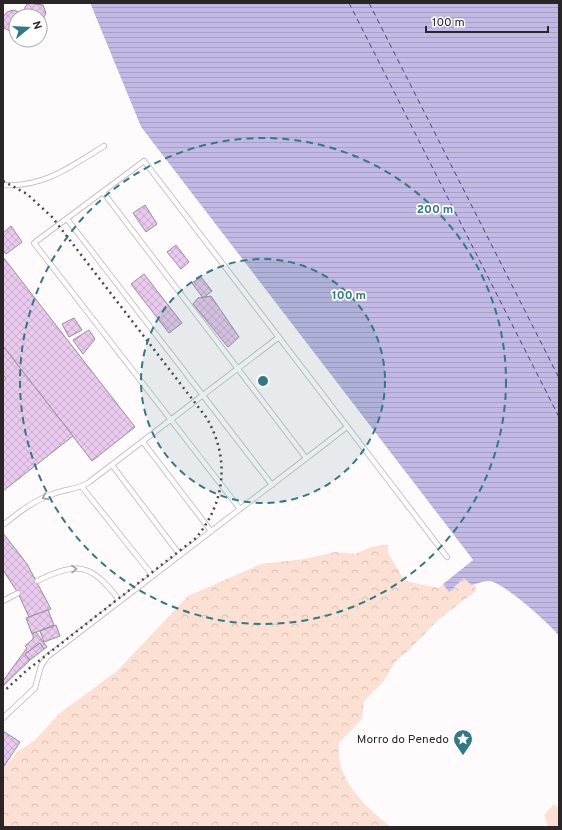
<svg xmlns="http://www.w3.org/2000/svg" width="562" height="830" font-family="Overpass,sans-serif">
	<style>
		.green { fill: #fbe0d3 }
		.forest { fill: url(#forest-crowns) }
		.water { fill: url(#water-rules) }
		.pier { fill: #fffafc }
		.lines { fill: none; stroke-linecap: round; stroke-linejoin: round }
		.ferry { stroke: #504278; stroke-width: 1; stroke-dasharray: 5 4; stroke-linecap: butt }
		.building { fill: url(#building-cross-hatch); stroke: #968e97 }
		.lane-casing { stroke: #c0b3b8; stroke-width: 6 }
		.lane { stroke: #fff; stroke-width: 4.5 }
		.rail { stroke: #4a4547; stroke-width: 2.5; stroke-dasharray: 2 4; stroke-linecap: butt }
		.oneway { stroke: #9f9d9e }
		.ring { fill: none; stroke: #337985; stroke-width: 2; stroke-dasharray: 7 5 }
		.labels { text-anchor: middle; stroke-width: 3.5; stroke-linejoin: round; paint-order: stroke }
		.poi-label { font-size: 12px; fill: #2a2527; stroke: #fff; text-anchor: end }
		.centre { fill: #337985; stroke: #fff; stroke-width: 2 }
		.ring-label { font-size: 12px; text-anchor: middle; font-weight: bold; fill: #337985; stroke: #fff; stroke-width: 3.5; stroke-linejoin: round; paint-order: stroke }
	</style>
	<defs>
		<pattern id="forest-crowns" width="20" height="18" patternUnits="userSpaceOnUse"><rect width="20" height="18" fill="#fbe0d3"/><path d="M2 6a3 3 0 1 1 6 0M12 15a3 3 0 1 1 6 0" fill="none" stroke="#d7c0b5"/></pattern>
		<pattern id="water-rules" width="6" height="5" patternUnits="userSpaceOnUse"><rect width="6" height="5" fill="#c2b9e4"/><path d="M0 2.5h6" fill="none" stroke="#a79fc4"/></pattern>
		<pattern id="building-cross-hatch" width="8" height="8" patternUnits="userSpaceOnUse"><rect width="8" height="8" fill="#e9c9ed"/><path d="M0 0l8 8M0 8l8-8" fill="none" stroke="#c8accb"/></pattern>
	</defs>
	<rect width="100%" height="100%" fill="#fffafc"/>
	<!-- green -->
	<path class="green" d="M 554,804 L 559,808 L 559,827 L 548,827 L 544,815 Z"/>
	<!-- forest -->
	<path class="forest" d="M 383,545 L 388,545 L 388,553 L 403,578 L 409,582 L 439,588 L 443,584 L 449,592 L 464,578 L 471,585 L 475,584 L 476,591 L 439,619 L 409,650 L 395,662 L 383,682 L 364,701 L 362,719 L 339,743 C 335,780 365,806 391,827 L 3,827 L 3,769 L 17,752 L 35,740 L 60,713 L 117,671 L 188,596 L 261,564 L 305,559 L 335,552 L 355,554 L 371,547 Z"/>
	<!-- water -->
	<path class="water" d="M 90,3 L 559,3 L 559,636 C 551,625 502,581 489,581 C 483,581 476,584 471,585 L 464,578 L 449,592 L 443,584 L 473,560 L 141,127 Z"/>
	<!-- pier -->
	<path class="pier" d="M 88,3 L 90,3 L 141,127 L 473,560 L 446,581 L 445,580 L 471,560 L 139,128 Z"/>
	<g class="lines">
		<!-- ferry -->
		<g class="ferry">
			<path d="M 349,3 L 559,417"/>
			<path d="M 369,3 L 559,378"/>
		</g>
	</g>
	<!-- building -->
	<g class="building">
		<path d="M 28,3 L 43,5 L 46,13 L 42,21 L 40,22 L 40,16 L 24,16 L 25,7 Z"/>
		<path d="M 13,10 L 19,12 L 23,16 L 16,16 L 16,32 L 12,32 L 4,28 L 3,17 L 7,12 Z"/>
		<path d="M 145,205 L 157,224 L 146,232 L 133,213 Z"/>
		<path d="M 11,226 L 22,242 L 6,254 L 3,250 L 3,233 Z"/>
		<path d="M 176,245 L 189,262 L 181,269 L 167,252 Z"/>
		<path d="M 3,257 L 135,427 L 92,461 L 3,346 Z"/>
		<path d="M 144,274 L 182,323 L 169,333 L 131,284 Z"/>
		<path d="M 201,277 L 212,291 L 203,298 L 192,283 Z"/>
		<path d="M 211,296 L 239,337 L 228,347 L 193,304 L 198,298 Z"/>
		<path d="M 74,318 L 82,330 L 69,337 L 62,324 Z"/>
		<path d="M 89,330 L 95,339 L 83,354 L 73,340 Z"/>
		<path d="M 3,346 L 73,436 L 3,491 L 3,381 L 6,379 L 3,374 Z"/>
		<path d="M 3,533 L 27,564 L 51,609 L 29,617 L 18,593 L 3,570 Z"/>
		<path d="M 48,610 L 54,625 L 32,634 L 26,618 Z"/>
		<path d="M 56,625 L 60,636 L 44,642 L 40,631 Z"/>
		<path d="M 36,632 L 47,647 L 44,649 L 40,643 L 25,654 L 30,660 L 3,686 L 3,681 L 27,648 L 25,646 L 33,639 L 33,633 Z"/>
		<path d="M 40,643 L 44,649 L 30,660 L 25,654 Z"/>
		<path d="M 3,731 L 20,742 L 3,768 Z"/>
	</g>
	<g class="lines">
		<!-- lane casing -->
		<g class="lane-casing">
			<g id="lane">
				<path d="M 3,185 C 43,188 72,166 104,146"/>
				<path d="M 103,192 L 306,458"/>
				<path d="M 67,219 L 272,485"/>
				<path d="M 143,442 L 211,531"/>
				<path d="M 112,465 L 180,555"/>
				<path d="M 82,487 L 153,576"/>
				<path d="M 240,509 L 34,243 L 144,161 L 447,557"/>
				<path d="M 3,525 C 18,513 34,500 53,494 C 65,489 76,490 88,483 L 279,337"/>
				<path d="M 37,581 C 80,560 92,565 120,601"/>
				<path d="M 3,601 L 18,593"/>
				<path d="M 3,718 L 35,688 L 41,666 L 47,657 L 347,427"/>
			</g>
		</g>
		<!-- lane -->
		<use href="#lane" class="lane"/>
		<!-- rail -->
		<path class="rail" d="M 3,181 L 27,194 L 52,217 L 206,417 C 230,457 226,502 196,538 L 26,671 L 3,692"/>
	</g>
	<!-- one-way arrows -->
	<defs><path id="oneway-chevron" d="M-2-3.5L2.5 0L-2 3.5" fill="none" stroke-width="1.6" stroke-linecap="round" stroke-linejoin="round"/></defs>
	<g class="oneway">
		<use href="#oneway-chevron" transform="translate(45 497) rotate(154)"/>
		<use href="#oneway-chevron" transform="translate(74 569) rotate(-1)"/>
	</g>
	<!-- distance rings -->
	<circle cx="263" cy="381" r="122" fill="#337985" fill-opacity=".12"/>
	<g class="ring">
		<circle cx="263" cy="381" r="122"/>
		<circle cx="263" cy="381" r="243"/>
	</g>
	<!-- icons -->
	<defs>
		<g id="sight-pin" transform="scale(1)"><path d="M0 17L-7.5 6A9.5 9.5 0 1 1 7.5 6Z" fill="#337985" stroke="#fff"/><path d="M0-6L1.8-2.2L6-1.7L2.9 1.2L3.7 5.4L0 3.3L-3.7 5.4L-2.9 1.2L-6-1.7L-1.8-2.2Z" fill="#fff"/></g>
	</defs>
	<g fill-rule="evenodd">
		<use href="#sight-pin" x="463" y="739"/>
	</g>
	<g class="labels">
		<!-- poi labels -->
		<g class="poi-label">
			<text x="449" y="743">Morro do Penedo</text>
		</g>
	</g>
	<circle cx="263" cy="381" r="6" class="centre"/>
	<g class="ring-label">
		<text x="435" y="213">200 m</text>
		<text x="349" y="299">100 m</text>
	</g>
	<!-- border -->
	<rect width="562" height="830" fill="none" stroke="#2a2527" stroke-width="8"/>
	<!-- north arrow -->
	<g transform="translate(28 28) rotate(72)"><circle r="19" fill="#ffffff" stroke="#aaa8a9"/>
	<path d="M0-3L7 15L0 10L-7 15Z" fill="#337985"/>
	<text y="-6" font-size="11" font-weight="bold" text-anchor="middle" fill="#2a2527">N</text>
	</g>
	<!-- scale -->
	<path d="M426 26v6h122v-6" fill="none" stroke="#2a2527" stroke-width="2"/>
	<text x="432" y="26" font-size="12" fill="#2a2527" stroke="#ffffff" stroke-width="3" paint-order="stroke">100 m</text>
</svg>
